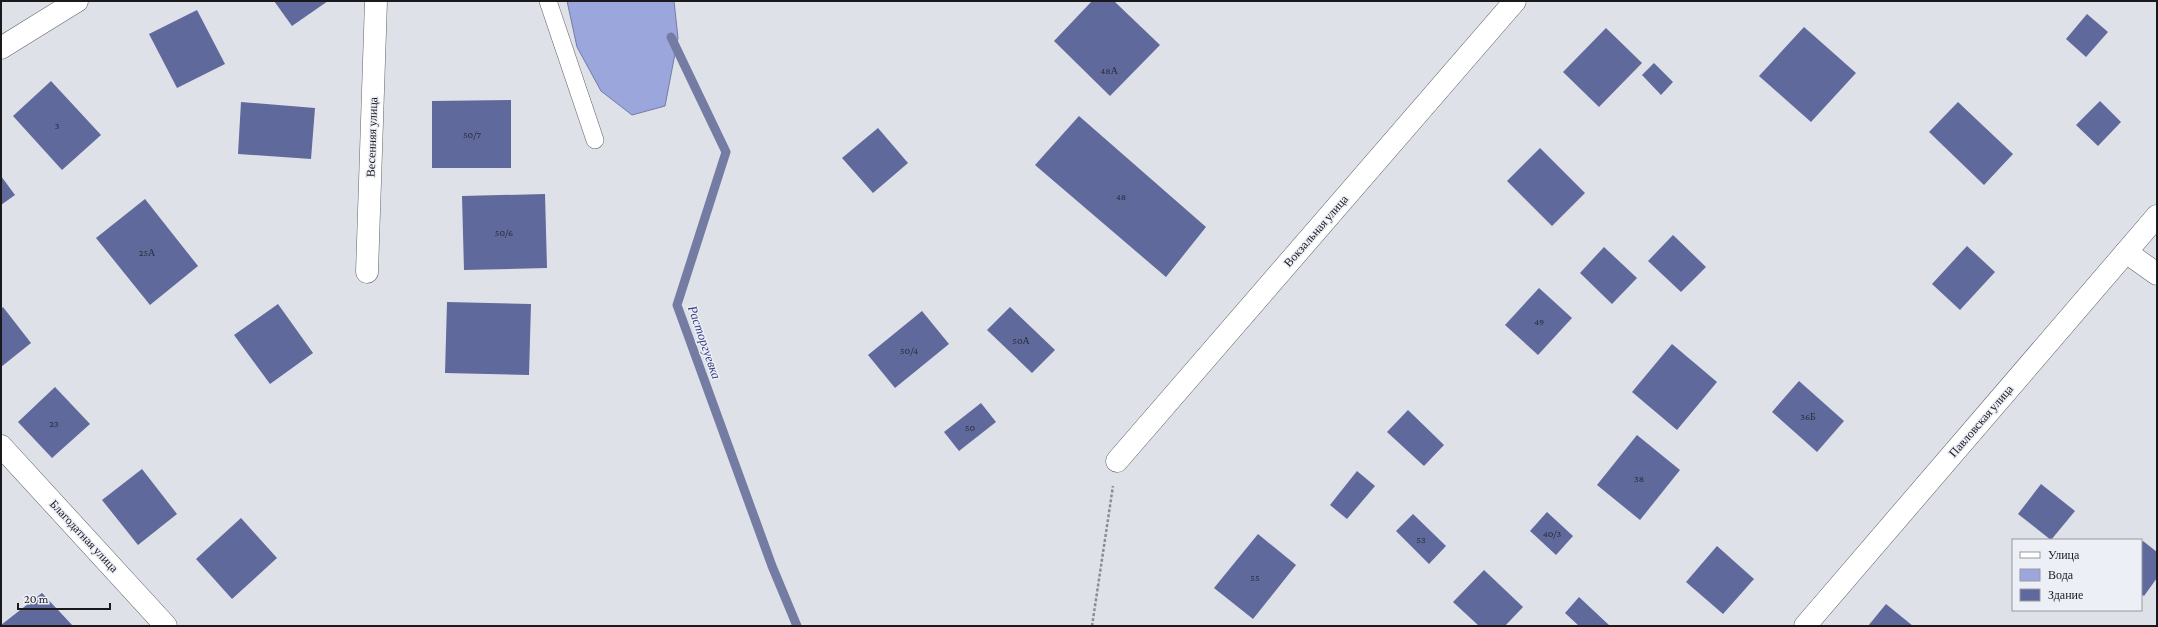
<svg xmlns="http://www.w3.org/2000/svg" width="2158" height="627" font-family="'Crimson Pro',serif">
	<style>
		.water { fill: #9ba6dc; stroke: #747ca3 }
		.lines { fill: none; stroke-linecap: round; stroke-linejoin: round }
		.stream { stroke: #747ca3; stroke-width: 9 }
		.building { fill: #5f699b }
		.lane-casing { stroke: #62646b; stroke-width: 18 }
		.street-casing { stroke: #62646b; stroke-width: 23 }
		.path { stroke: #8c8d93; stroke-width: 2.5; stroke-dasharray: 3 2; stroke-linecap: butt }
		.lane { stroke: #fff; stroke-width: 17 }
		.street { stroke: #fff; stroke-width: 22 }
		.labels { text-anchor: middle; stroke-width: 3; stroke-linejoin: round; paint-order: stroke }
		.number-label { font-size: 10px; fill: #2b2e3c }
		.street-label { font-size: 12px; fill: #1a1a1d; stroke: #edeff7 }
		.water-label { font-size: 13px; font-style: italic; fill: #373f80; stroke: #edeff7 }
	</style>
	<rect width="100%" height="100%" fill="#dfe1e9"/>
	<!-- water -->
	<path class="water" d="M 567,1 L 674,1 L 678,38 L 665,106 L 632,115 L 601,91 L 577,47 Z"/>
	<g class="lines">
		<!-- stream -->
		<path class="stream" d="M 671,37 L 726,152 L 677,305 L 772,566 L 797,626"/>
	</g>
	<!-- building -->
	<g class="building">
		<path d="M 274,1 L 328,1 L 292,26 Z"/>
		<path d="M 1092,1 L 1114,1 L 1160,45 L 1110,96 L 1054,41 Z"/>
		<path d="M 197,10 L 225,64 L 177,88 L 149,34 Z"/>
		<path d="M 2087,14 L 2108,32 L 2086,57 L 2066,39 Z"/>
		<path d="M 1804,27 L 1856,73 L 1811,122 L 1759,76 Z"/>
		<path d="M 1606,28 L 1642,63 L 1599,107 L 1563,72 Z"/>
		<path d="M 1654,63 L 1673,82 L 1661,95 L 1642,75 Z"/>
		<path d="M 51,81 L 101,135 L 62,170 L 13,116 Z"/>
		<path d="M 511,100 L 511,168 L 432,168 L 432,101 Z"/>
		<path d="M 2100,101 L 2121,122 L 2098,146 L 2076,125 Z"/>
		<path d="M 241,102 L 315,108 L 311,159 L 238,154 Z"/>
		<path d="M 1958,102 L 2013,154 L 1984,185 L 1929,132 Z"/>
		<path d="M 1079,116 L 1206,227 L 1166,277 L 1035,165 Z"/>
		<path d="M 878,128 L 908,163 L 873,193 L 842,158 Z"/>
		<path d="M 1540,148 L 1585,193 L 1552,226 L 1507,181 Z"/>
		<path d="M 1,176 L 15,195 L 1,205 Z"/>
		<path d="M 545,194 L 547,268 L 464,270 L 462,196 Z"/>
		<path d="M 145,199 L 198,266 L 150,305 L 96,238 Z"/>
		<path d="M 1673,235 L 1706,267 L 1681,292 L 1648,261 Z"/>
		<path d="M 1967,246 L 1995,272 L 1960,310 L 1932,284 Z"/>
		<path d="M 1604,247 L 1637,278 L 1612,304 L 1580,273 Z"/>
		<path d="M 1539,288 L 1572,318 L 1538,355 L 1505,325 Z"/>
		<path d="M 447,302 L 531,304 L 529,375 L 445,373 Z"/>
		<path d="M 278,304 L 313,353 L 270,384 L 234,335 Z"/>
		<path d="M 3,307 L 31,343 L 1,367 L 1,309 Z"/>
		<path d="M 1010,307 L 1055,350 L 1032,373 L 987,330 Z"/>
		<path d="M 922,311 L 949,344 L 895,388 L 868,355 Z"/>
		<path d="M 1672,344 L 1717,382 L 1677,430 L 1632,392 Z"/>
		<path d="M 1799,381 L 1844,421 L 1817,452 L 1772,412 Z"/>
		<path d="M 55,387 L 90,424 L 52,458 L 18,422 Z"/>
		<path d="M 981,403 L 996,422 L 959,451 L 944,432 Z"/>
		<path d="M 1408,410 L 1444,445 L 1424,466 L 1387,432 Z"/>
		<path d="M 1637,435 L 1680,470 L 1640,520 L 1597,485 Z"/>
		<path d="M 142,469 L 177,514 L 138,545 L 102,500 Z"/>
		<path d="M 1357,471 L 1375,486 L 1347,519 L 1330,505 Z"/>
		<path d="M 2041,484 L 2075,511 L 2051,540 L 2018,514 Z"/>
		<path d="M 1547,512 L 1573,536 L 1556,555 L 1530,531 Z"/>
		<path d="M 1413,514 L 1446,546 L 1429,564 L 1396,531 Z"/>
		<path d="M 241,518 L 277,558 L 232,599 L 196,559 Z"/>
		<path d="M 1258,534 L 1296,565 L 1253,619 L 1214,588 Z"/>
		<path d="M 2143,541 L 2157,552 L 2157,578 L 2144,596 L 2141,594 L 2141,543 Z"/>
		<path d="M 1717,546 L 1754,579 L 1723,614 L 1686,582 Z"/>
		<path d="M 1484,570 L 1523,607 L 1505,626 L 1479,626 L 1453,602 Z"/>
		<path d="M 42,593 L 73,626 L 1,626 L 1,625 Z"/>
		<path d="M 1579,597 L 1610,626 L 1579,626 L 1565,613 Z"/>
		<path d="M 1886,604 L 1913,626 L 1868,626 Z"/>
	</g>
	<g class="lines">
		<!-- lane casing -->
		<g class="lane-casing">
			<path id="lane" d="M 548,1 L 595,140"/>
		</g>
		<!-- street casing -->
		<g class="street-casing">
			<g id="street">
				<path d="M 1,48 L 77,1"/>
				<path d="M 2126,252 L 2157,274"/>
				<path d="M 367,272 L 376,1"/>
				<path d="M 1,446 L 166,626"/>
				<path d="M 1117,461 L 1515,1"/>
				<path d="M 1805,626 L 2157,216"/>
			</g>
		</g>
		<!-- path -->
		<path class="path" d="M 1092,626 L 1113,486"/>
		<!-- lane -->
		<use href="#lane" class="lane"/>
		<!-- street -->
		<use href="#street" class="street"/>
	</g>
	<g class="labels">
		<!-- number labels -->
		<g class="number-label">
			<text x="1109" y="74">48А</text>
			<text x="57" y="129">3</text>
			<text x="472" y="138">50/7</text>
			<text x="1121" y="200">48</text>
			<text x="504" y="236">50/6</text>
			<text x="147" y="256">25А</text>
			<text x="1539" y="325">49</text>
			<text x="1021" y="344">50А</text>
			<text x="909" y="354">50/4</text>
			<text x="1808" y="420">36Б</text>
			<text x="54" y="427">23</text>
			<text x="970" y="431">50</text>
			<text x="1639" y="482">38</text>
			<text x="1552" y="537">40/3</text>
			<text x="1421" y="543">53</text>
			<text x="1255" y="581">55</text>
		</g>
		<!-- street labels -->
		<g class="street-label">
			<text transform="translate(372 137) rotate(-88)" y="4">Весенняя улица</text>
			<text transform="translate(1316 231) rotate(-49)" y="4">Вокзальная улица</text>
			<text transform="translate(1981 421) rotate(-49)" y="4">Павловская улица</text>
			<text transform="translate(84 536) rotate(47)" y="4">Благодатная улица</text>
		</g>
		<!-- water labels -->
		<g class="water-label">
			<text transform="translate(705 342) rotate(71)" y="5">Расторгуевка</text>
		</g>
	</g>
	<!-- border -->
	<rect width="2158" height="627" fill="none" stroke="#1a1a1d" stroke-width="4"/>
	<!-- legend -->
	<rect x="2012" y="539" width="130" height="72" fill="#edeff7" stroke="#999aa0"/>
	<rect x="2020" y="552" width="20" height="6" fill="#ffffff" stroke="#999aa0"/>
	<text x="2048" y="559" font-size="12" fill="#1a1a1d">Улица</text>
	<rect x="2020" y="569" width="20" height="12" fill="#9ba6dc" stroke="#999aa0"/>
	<text x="2048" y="579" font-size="12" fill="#1a1a1d">Вода</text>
	<rect x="2020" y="589" width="20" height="12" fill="#5f699b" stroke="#999aa0"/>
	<text x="2048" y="599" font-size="12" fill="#1a1a1d">Здание</text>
	<!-- scale -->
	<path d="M18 603v6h92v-6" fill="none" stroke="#1a1a1d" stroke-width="2"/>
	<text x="24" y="603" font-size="12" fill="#1a1a1d" stroke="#edeff7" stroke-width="3" paint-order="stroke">20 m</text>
</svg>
